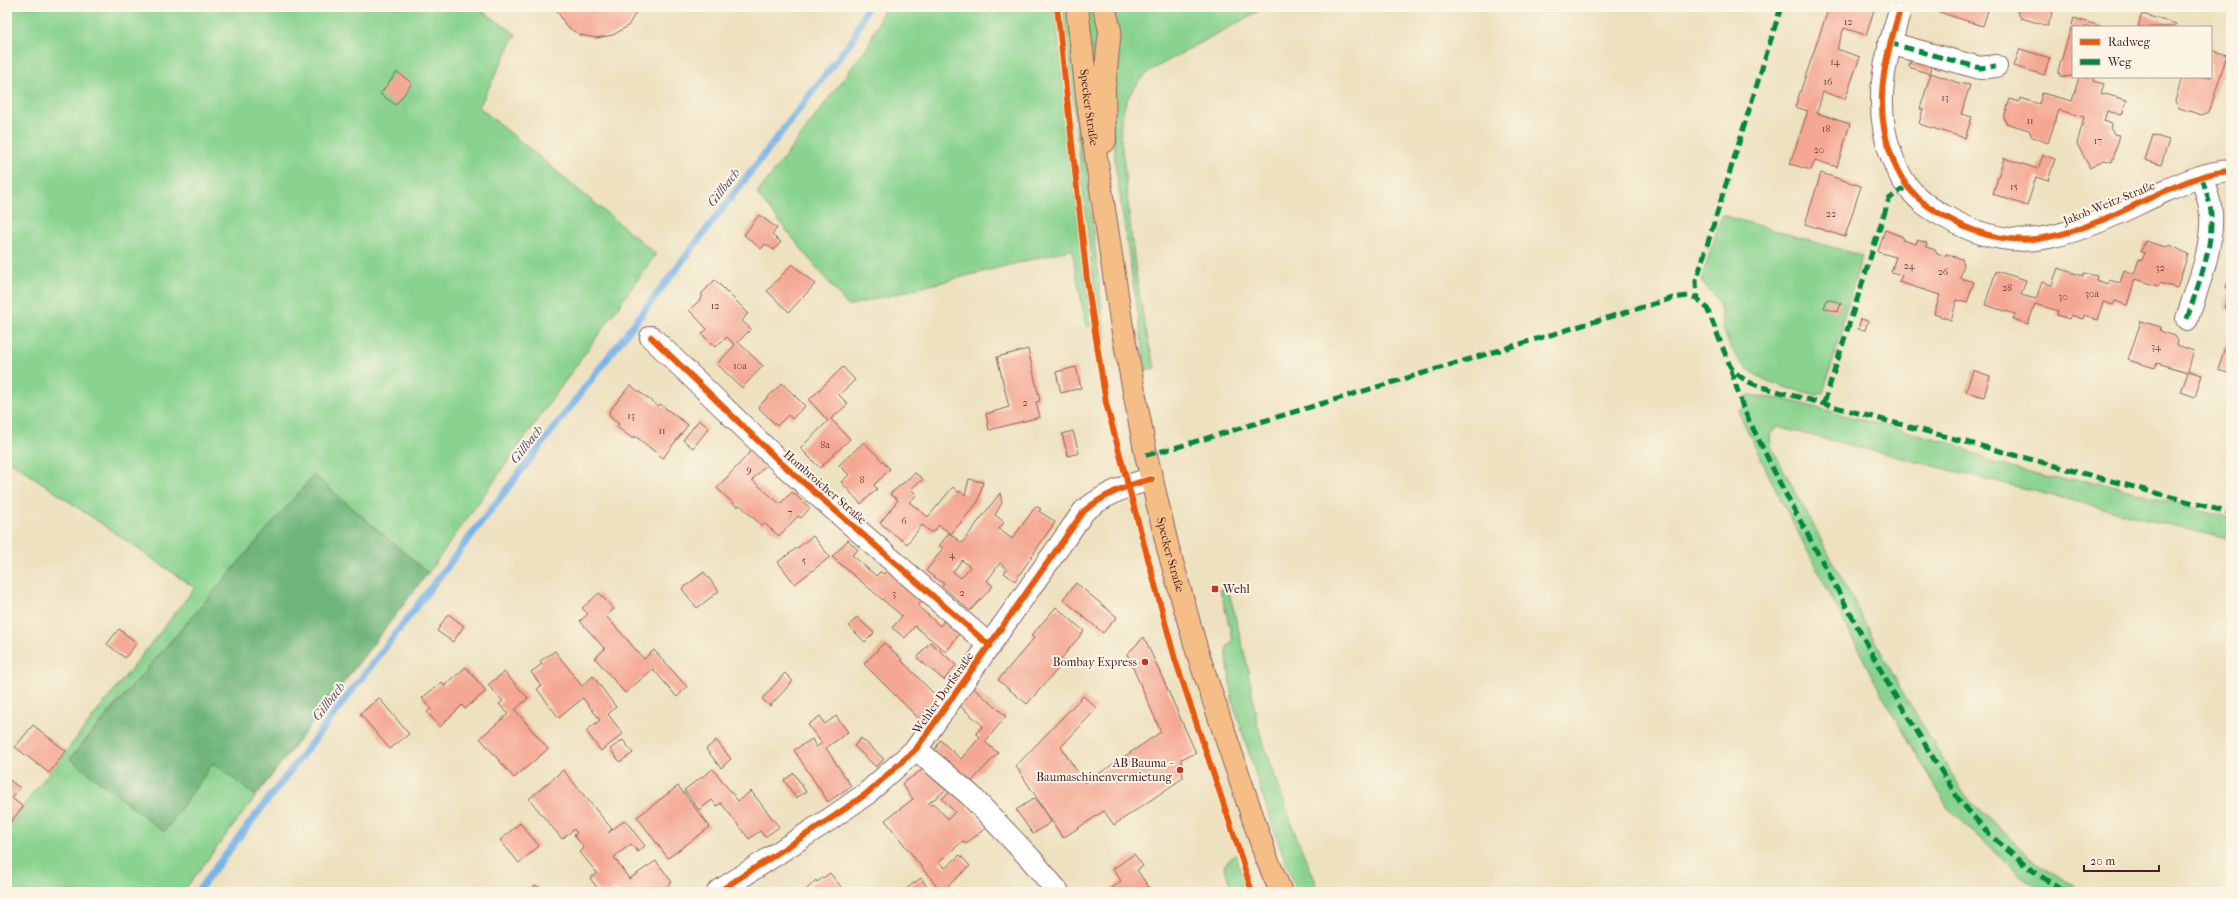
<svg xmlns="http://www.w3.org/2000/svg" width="2238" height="899" font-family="'IM FELL French Canon',serif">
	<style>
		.green { fill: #89d38f; stroke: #6a795d }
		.forest { fill: #6eb57a; stroke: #5c6a52 }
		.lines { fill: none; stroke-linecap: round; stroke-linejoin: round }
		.stream { stroke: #77b2e8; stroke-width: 7 }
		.building { fill: #f4a893; fill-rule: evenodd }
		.street-casing { stroke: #83635f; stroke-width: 24 }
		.primary-casing { stroke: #83635f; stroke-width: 24 }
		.street { stroke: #fff; stroke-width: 22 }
		.primary { stroke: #f6be87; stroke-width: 22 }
		.quiet { stroke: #00873e; stroke-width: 5; stroke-dasharray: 10 5; stroke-linecap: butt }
		.cycleway-casing { stroke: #fcf5e5; stroke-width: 8 }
		.cycleway { stroke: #e8590c; stroke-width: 6 }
		.poi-dot { fill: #c8321e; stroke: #fcf5e5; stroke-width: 1.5 }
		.labels { text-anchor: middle; stroke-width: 4; stroke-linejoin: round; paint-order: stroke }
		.number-label { font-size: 10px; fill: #744145 }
		.street-label { font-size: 12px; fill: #4a1f2b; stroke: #fcf5e5 }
		.poi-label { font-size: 12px; fill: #4a1f2b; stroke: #fcf5e5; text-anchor: end }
		.water-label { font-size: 13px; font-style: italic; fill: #5a526d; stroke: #fcf5e5 }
	</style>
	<rect width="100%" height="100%" fill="#fcf5e5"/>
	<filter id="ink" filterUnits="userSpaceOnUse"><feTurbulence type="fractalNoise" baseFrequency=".025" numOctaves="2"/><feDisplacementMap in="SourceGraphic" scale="8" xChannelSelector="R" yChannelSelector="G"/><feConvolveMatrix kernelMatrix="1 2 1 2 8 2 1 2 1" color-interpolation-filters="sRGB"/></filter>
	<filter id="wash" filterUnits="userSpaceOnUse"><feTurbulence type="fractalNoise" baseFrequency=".012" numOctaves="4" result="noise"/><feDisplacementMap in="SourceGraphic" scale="16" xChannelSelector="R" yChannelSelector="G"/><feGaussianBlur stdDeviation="0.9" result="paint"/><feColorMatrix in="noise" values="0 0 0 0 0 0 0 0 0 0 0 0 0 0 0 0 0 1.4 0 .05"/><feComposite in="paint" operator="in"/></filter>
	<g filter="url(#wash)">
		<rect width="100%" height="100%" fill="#ede1bf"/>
		<!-- green -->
		<g class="green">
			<path d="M 7,7 L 476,7 L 516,34 L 479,107 L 656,254 L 428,573 L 314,475 L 70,758 L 164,832 L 213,763 L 256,796 L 183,892 L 7,892 L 7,826 L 195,588 L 7,459 Z"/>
			<path d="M 885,7 L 1055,7 L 1075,196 L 1092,325 L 1086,327 L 1072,249 L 848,306 L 757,194 L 868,46 Z"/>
			<path d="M 1063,7 L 1069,7 L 1105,339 L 1102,338 L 1091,261 Z"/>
			<path d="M 1082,7 L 1094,7 L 1101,35 L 1097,78 Z"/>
			<path d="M 1113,7 L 1266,7 L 1151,70 C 1135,83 1124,100 1121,121 C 1119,137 1124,157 1125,173 C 1131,236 1138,308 1155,368 L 1146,370 L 1116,169 L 1112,116 Z"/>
			<path d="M 1722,215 L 1862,256 L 1842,323 L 1843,328 L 1823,393 L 1818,395 C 1774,385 1738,379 1724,330 C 1721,321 1721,305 1716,298 C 1713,292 1706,287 1702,282 L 1703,274 Z"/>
			<path d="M 1750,395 L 1787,400 L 1932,438 L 1956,444 L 1993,463 L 2049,478 L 2089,481 L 2116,487 L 2231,518 L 2231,540 L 1777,427 L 1770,435 L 1771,446 L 1899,686 L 1965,796 L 2032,859 L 2083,892 L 2045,892 L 2021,876 L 1948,808 L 1882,695 L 1777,492 L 1738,411 L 1749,406 L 1747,396 Z"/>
			<path d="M 1228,588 L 1247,664 L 1258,727 L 1296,836 L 1320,892 L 1297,892 L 1274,831 L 1232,700 L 1226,648 L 1233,640 L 1220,589 Z"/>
			<path d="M 1236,854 L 1246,892 L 1232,892 L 1224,865 Z"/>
		</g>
		<!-- forest -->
		<path class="forest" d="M 314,475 L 428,573 L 256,796 L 213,763 L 164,832 L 70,759 Z"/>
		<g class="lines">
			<!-- stream -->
			<path class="stream" d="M 197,892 L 853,39 L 867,7"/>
		</g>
		<g id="blocks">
			<!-- building -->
			<g class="building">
				<path d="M 555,7 L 639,7 L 628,26 L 613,35 L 596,38 L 580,35 L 566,26 Z"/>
				<path d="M 1829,7 L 1875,7 L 1866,35 L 1844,28 L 1837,49 L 1860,57 L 1845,99 L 1823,92 L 1817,113 L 1850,124 L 1837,167 L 1815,160 L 1811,170 L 1790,164 L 1808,111 L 1795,107 Z"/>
				<path d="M 1941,7 L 1989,7 L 1983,26 L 1939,12 Z"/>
				<path d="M 2019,7 L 2054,7 L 2048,26 L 2021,18 L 2017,11 Z"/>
				<path d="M 2142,14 L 2176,24 L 2175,27 L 2138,27 Z"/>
				<path d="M 2074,18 L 2103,27 L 2073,27 L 2073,76 L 2066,77 L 2061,76 L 2058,71 Z"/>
				<path d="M 2020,49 L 2050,58 L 2044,75 L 2014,66 Z"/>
				<path d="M 2211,50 L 2227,55 L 2209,112 L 2202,115 L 2179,108 L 2175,101 L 2182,77 L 2211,77 Z"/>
				<path d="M 1912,55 L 1933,62 L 1930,74 L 1909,67 Z"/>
				<path d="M 397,72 L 412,83 L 396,105 L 380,94 Z"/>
				<path d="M 1931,73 L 1959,83 L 1970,85 L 1961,114 L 1972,117 L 1965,138 L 1919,124 L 1923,109 L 1920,109 Z"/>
				<path d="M 2079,77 L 2094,77 L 2093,81 L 2104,84 L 2101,93 L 2127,100 L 2122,115 L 2107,111 L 2104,121 L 2112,124 L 2110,128 L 2114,134 L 2120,135 L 2112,162 L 2104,160 L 2090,168 L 2077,144 L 2084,117 L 2059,110 L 2048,143 L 2032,137 L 2029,130 L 2006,123 L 2004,117 L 2010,99 L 2019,102 L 2020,98 L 2039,104 L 2042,93 L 2072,101 Z"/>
				<path d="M 2153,135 L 2169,140 L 2161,165 L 2145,160 Z"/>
				<path d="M 2043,155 L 2055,159 L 2048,181 L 2036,177 L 2027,206 L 1993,194 L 2004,158 L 2038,169 Z"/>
				<path d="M 1821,173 L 1861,186 L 1845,237 L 1805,224 Z"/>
				<path d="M 759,215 L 777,228 L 772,235 L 781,242 L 774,250 L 765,244 L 761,249 L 744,235 Z"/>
				<path d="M 1885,230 L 1903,237 L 1902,240 L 1916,244 L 1917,240 L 1927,243 L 1926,247 L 1935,250 L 1937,254 L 1945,256 L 1946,254 L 1962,259 L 1964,264 L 1960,278 L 1974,282 L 1967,303 L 1957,300 L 1951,320 L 1934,314 L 1940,295 L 1899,282 L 1902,275 L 1891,272 L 1896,257 L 1878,252 Z"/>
				<path d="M 2145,241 L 2166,247 L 2170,245 L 2188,254 L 2177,288 L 2160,283 L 2158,286 L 2135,279 L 2127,305 L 2115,301 L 2113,305 L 2103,302 L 2097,320 L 2084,315 L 2083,319 L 2071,315 L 2069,319 L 2057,315 L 2058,311 L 2035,304 L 2028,324 L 2013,319 L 2015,314 L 1985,305 L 1996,271 L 2026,280 L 2021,295 L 2036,299 L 2042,282 L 2052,285 L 2058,268 L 2083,276 L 2084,273 L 2097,276 L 2096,280 L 2108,284 L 2109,280 L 2120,283 L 2124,270 L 2134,274 L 2139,259 L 2142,260 L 2145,253 L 2141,252 Z"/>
				<path d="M 792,264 L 815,284 L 789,312 L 767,291 Z"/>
				<path d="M 2231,276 L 2231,310 L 2224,308 L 2229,292 L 2226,287 Z"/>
				<path d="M 715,280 L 748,313 L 742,321 L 751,329 L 738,342 L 763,366 L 742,388 L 717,364 L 735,345 L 727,337 L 715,347 L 702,334 L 707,329 L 689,310 L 702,298 L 702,293 Z"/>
				<path d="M 1827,299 L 1841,303 L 1838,312 L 1824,308 Z"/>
				<path d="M 1861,319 L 1868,321 L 1865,330 L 1858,329 Z"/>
				<path d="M 2141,321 L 2161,327 L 2160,331 L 2175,336 L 2178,341 L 2177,345 L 2194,351 L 2188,371 L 2202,375 L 2195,397 L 2181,392 L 2188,372 L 2157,363 L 2155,368 L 2128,360 Z"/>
				<path d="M 2229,333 L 2231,334 L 2231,374 L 2218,370 Z"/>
				<path d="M 1028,349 L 1040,401 L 1036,402 L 1040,417 L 989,430 L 986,414 L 1009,407 L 997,357 Z"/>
				<path d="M 843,367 L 855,380 L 839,395 L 848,404 L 831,419 L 850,439 L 820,468 L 800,448 L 828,421 L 809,400 Z"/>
				<path d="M 1076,367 L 1081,388 L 1061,393 L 1056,372 Z"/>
				<path d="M 1973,370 L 1990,376 L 1984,397 L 1966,392 Z"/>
				<path d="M 782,383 L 805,406 L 792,419 L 788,415 L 777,426 L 758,407 Z"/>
				<path d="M 630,385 L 658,406 L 660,404 L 688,425 L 663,458 L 635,436 L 633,439 L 617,427 L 619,424 L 610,417 L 609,412 Z"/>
				<path d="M 699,420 L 709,428 L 693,448 L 683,440 Z"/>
				<path d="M 1073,431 L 1079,453 L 1068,456 L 1062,434 Z"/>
				<path d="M 864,442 L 890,469 L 874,485 L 877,489 L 861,504 L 841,482 L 849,475 L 839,465 Z"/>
				<path d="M 753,449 L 768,463 L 752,480 L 780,504 L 792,492 L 810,508 L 801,518 L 798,516 L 779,536 L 764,523 L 762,526 L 740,505 L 737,507 L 717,488 Z"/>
				<path d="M 915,473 L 923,479 L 911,489 L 917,495 L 909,502 L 928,517 L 953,487 L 959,493 L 960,491 L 965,495 L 969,479 L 983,482 L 978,502 L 951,534 L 939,525 L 932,533 L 922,525 L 907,544 L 880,523 L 898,500 L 890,494 Z"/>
				<path d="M 1000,493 L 1002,503 L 995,515 L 1004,522 L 999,529 L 1012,539 L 1036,506 L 1041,509 L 1039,511 L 1055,522 L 1015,581 L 1004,573 L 1007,569 L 1000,563 L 987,581 L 993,586 L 970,611 L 942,586 L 944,584 L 926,571 L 943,548 L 939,546 L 949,533 L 962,543 ZM 962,560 L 970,567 L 961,578 L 953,572 Z"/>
				<path d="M 813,536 L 830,557 L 795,584 L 778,562 Z"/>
				<path d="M 848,540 L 858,550 L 852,555 L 876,576 L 880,572 L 884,574 L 890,566 L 926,595 L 918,606 L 940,626 L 948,615 L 963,629 L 946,652 L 915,626 L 905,638 L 892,628 L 902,616 L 832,557 Z"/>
				<path d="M 704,572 L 719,591 L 697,608 L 682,589 Z"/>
				<path d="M 1076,583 L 1117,617 L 1103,633 L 1063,599 Z"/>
				<path d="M 599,593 L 614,609 L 606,616 L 644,659 L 654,650 L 687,687 L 677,697 L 653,669 L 625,693 L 595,658 L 605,649 L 580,621 L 588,614 L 582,608 Z"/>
				<path d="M 1056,607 L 1084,631 L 1061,659 L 1064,662 L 1027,704 L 998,680 L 1034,638 L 1031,636 Z"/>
				<path d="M 448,614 L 464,626 L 453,642 L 437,631 Z"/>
				<path d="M 857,617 L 874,633 L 865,642 L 849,626 Z"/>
				<path d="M 119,629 L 137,643 L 125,658 L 107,644 Z"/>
				<path d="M 1144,637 L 1196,753 L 1181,759 L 1183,778 L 1114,825 L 1104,811 L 1063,838 L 1016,766 L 1083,696 L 1097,708 L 1061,747 L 1085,783 L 1161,732 L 1127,654 Z"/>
				<path d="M 930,642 L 956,665 L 944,680 L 917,658 Z"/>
				<path d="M 884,643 L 902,659 L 901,660 L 938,698 L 919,719 L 864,664 Z"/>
				<path d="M 555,651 L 582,686 L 593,676 L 616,707 L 608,714 L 623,734 L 601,751 L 586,731 L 600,720 L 583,698 L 559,718 L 537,689 L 541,686 L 531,672 L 542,664 L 540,661 Z"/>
				<path d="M 466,667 L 486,691 L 465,709 L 462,705 L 440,727 L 427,712 L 431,709 L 422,698 L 442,682 L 444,686 Z"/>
				<path d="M 504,672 L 528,698 L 515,710 L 548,749 L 514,778 L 480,738 L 508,714 L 499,704 L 503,701 L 488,685 Z"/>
				<path d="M 785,673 L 793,681 L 770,706 L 762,699 Z"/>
				<path d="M 971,686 L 1006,716 L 985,742 L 998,753 L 970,783 L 934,752 L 940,740 L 961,759 L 980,737 L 976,733 L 983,726 L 958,704 Z"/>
				<path d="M 379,698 L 409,734 L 390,749 L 360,714 Z"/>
				<path d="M 820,716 L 825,724 L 836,716 L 848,732 L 826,748 L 851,786 L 828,802 L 794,750 L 812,739 L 816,747 L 822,743 L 808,725 Z"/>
				<path d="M 33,725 L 66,751 L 49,773 L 15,747 Z"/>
				<path d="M 861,738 L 884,759 L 876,767 L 854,746 Z"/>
				<path d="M 623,740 L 633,753 L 620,762 L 610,749 Z"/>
				<path d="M 716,740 L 731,759 L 721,768 L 706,749 Z"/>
				<path d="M 713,769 L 738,801 L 751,791 L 779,827 L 765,837 L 760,831 L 749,839 L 721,803 L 717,806 L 712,800 L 699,810 L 684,790 Z"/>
				<path d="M 923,769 L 948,788 L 929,803 L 931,805 L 934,804 L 948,819 L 955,812 L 942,799 L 951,791 L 987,827 L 966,844 L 963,841 L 939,862 L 945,868 L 960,855 L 970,866 L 941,892 L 885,820 L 913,799 L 902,784 Z"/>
				<path d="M 563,770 L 612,829 L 608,833 L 625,820 L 645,846 L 638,852 L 631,844 L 614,857 L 629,879 L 656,861 L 672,882 L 659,892 L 619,892 L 616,888 L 610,892 L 600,892 L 590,878 L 597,873 L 580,852 L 584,848 L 574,835 L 577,833 L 574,829 L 562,839 L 529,799 Z"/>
				<path d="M 794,773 L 806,792 L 796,798 L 784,780 Z"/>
				<path d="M 7,778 L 20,788 L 12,798 L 23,807 L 7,826 Z"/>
				<path d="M 678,786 L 710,827 L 668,858 L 637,817 Z"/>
				<path d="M 1035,798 L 1051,822 L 1033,834 L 1016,810 Z"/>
				<path d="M 520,823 L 539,846 L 519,863 L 500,840 Z"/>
				<path d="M 1134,854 L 1143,866 L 1137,870 L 1152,892 L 1107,892 L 1121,881 L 1113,869 Z"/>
				<path d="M 830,873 L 845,892 L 804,892 L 816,880 L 817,882 Z"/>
				<path d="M 921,878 L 931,892 L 908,892 L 906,889 Z"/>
				<path d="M 536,885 L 542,892 L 527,892 Z"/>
			</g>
		</g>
	</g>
	<g filter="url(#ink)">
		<use href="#blocks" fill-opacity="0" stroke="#83635f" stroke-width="1"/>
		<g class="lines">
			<!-- street casing -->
			<g class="street-casing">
				<g id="street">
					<path d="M 1901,7 C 1885,57 1872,106 1892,157 C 1897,172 1906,187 1918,198 C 1928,208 1940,214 1953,221 C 1982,237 2017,244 2049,237 C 2090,229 2127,208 2165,191 C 2185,182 2208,172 2231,171"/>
					<path d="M 1889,43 L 1980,68 L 1996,66"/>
					<path d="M 2187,319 C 2198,284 2213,250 2211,213 C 2210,201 2205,189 2202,177"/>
					<path d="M 651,337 L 780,462 L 990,646"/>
					<path d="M 916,749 L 970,795 L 1030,858 L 1058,892"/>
					<path d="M 718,892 L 833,817 L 866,794 L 916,749 L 1084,511 C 1105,494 1126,485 1152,479"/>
				</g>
			</g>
			<!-- primary casing -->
			<g class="primary-casing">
				<g id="primary">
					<path id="s1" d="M 1077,7 L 1088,104 L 1122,327 L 1146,455 L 1168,548 L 1197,651 L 1266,857 L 1281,892"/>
					<path d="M 1104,7 L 1110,30 L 1104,88 L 1105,141"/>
				</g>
			</g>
			<!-- street -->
			<use href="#street" class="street"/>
			<!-- primary -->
			<use href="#primary" class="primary"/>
			<!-- quiet -->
			<g class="quiet">
				<path d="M 1781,7 L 1696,281 L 1697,298 L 1707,308 L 1730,366 C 1742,382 1757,386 1776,391 L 2231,513"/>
				<path d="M 1889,43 L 1980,68 L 1996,66"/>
				<path d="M 2187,319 C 2198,284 2213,250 2211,213 C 2210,201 2205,189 2202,177"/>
				<path d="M 1731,370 L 1743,408 L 1782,487 L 1891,689 L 1959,800 L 1990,835 L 2026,866 L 2064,892"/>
				<path d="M 1824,403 L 1889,199 L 1907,186"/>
				<path d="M 1146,455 L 1174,448 L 1673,298 L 1688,296 L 1697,298"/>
			</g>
			<!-- cycleway casing -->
			<g class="cycleway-casing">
				<g id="cycleway">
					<path d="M 1057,7 L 1087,280 L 1106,403 L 1175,659 L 1235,838 L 1252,892"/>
					<path d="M 1901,7 C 1885,57 1872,106 1892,157 C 1897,172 1906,187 1918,198 C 1928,208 1940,214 1953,221 C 1982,237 2017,244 2049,237 C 2090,229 2127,208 2165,191 C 2185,182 2208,172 2231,171"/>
					<path d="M 651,337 L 780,462 L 990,646"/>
					<path d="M 718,892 L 833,817 L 866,794 L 916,749 L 1084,511 C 1105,494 1126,485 1152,479"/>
				</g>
			</g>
			<!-- cycleway -->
			<use href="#cycleway" class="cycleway"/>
		</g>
	</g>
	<!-- markers -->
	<g class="poi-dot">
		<rect x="1211" y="585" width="8" height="8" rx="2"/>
		<circle cx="1145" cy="662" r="4"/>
		<circle cx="1180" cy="770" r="4"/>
	</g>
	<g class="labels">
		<!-- number labels -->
		<g class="number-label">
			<text x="1848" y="25">12</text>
			<text x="1835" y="65">14</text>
			<text x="1828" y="85">16</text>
			<text x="1945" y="101">13</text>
			<text x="2030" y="124">11</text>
			<text x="1826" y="132">18</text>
			<text x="2098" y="144">17</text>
			<text x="1819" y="153">20</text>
			<text x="2014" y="190">15</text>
			<text x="1831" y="217">22</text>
			<text x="1909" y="269">24</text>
			<text x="2160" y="271">32</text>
			<text x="1943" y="275">26</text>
			<text x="2007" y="291">28</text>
			<text x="2092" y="297">30a</text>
			<text x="2063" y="300">30</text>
			<text x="715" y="309">12</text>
			<text x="2156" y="350">34</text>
			<text x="740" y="369">10a</text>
			<text x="1025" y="406">2</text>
			<text x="631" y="419">13</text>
			<text x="662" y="434">11</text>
			<text x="825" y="448">8a</text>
			<text x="749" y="473">9</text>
			<text x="862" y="483">8</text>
			<text x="790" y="516">7</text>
			<text x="904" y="524">6</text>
			<text x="952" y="558">4</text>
			<text x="804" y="564">5</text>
			<text x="962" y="596">2</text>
			<text x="894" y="597">3</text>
		</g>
		<!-- street labels -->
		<g class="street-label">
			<text dy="4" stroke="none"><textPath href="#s1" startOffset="101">Specker Straße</textPath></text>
			<text transform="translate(2109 203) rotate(-22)" y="4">Jakob-Weitz-Straße</text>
			<text transform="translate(825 487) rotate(41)" y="4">Hombroicher Straße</text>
			<text dy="4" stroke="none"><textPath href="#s1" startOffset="556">Specker Straße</textPath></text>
			<text transform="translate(943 693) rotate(-55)" y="4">Wehler Dorfstraße</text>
		</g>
		<!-- poi labels -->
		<g class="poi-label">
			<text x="1223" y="593" text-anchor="start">Wehl</text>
			<text x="1137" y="666">Bombay Express</text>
			<text x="1172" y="767">AB Bauma -<tspan x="1172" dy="14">Baumaschinenvermietung</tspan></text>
		</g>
		<!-- water labels -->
		<g class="water-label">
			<text transform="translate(723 187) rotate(-52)" y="5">Gillbach</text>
			<text transform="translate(526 444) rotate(-52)" y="5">Gillbach</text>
			<text transform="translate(328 701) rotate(-52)" y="5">Gillbach</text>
		</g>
	</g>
	<!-- margin -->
	<rect width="2238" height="899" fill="none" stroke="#fcf5e5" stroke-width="24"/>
	<!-- legend -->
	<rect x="2072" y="26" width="140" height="52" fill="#fcf5e5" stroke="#b59f9b"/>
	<rect x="2080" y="39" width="20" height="6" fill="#e8590c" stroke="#b59f9b"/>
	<text x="2108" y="46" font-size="12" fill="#4a1f2b">Radweg</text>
	<rect x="2080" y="59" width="20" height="6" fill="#00873e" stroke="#b59f9b"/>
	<text x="2108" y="66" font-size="12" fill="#4a1f2b">Weg</text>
	<!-- scale -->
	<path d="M2084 865v6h75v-6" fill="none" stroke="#4a1f2b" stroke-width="2"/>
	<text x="2090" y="865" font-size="12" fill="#4a1f2b" stroke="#fcf5e5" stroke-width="3" paint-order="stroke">20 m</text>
</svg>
